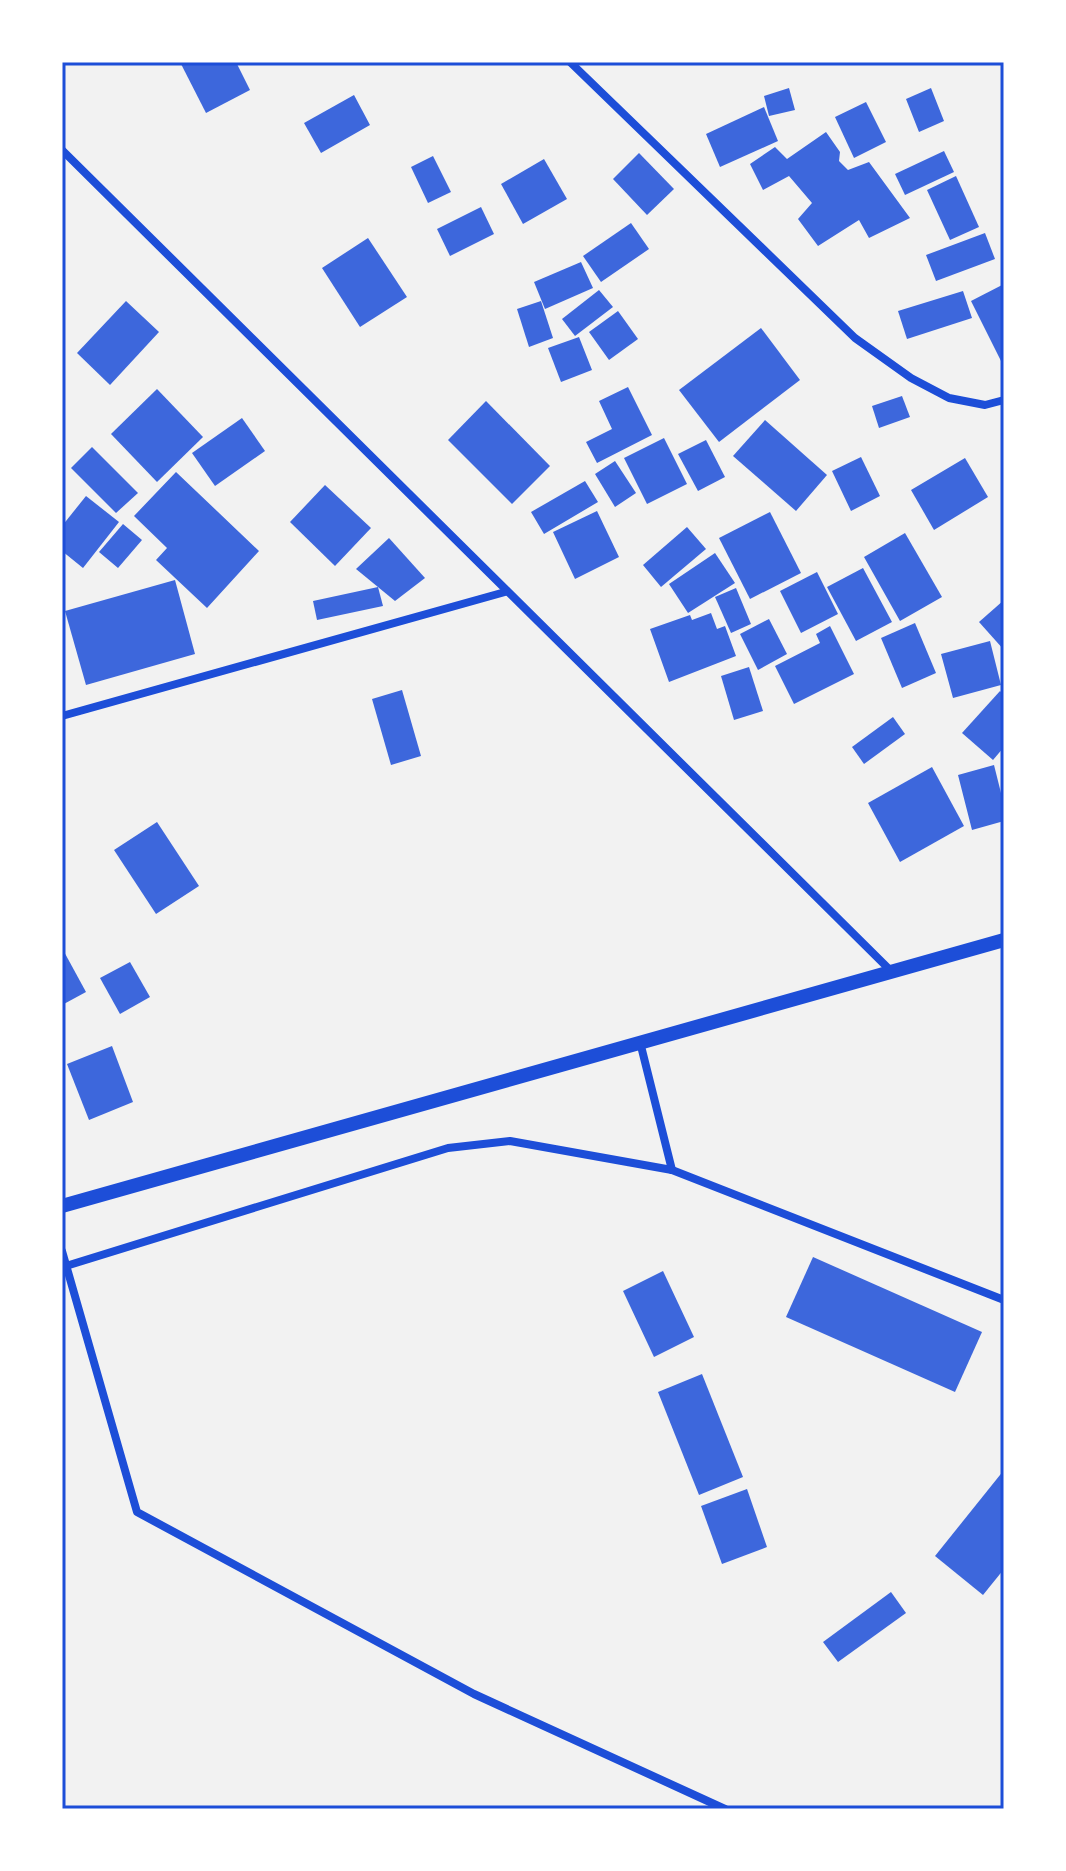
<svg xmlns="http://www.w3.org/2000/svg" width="1066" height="1871" font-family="Signika,sans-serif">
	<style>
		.building { fill: #3d67dc }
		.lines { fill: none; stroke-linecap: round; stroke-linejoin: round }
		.minor { stroke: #1d4ed8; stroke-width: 8 }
		.tertiary { stroke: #1d4ed8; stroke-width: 14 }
		.neatline { fill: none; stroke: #1d4ed8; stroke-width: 3 }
	</style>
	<rect width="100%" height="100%" fill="#f2f2f2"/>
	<!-- building -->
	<g class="building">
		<path d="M 180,62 L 236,62 L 250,90 L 206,113 Z"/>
		<path d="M 789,88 L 795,110 L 769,116 L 764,96 Z"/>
		<path d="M 931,88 L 944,121 L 919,132 L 906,99 Z"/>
		<path d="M 354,95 L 370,125 L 321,153 L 304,123 Z"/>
		<path d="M 866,102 L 886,142 L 854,158 L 835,117 Z"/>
		<path d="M 764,107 L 778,141 L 720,167 L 706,134 Z"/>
		<path d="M 826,132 L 840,152 L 839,161 L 848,170 L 869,162 L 910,218 L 869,238 L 859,220 L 818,246 L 798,219 L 812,203 L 789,176 L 763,190 L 750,164 L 775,147 L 787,159 Z"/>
		<path d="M 944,151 L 954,172 L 905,195 L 895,174 Z"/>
		<path d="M 639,153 L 674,189 L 647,215 L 613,179 Z"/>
		<path d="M 433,156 L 451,192 L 428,203 L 411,167 Z"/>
		<path d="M 544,159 L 567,199 L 523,224 L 501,184 Z"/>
		<path d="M 956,176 L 979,227 L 950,240 L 927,190 Z"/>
		<path d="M 481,207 L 494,234 L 450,256 L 437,229 Z"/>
		<path d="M 631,223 L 649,249 L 601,282 L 583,256 Z"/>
		<path d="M 985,233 L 995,259 L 936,281 L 926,255 Z"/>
		<path d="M 368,238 L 407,297 L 360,327 L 322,268 Z"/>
		<path d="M 581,262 L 593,288 L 545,309 L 534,282 Z"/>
		<path d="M 1004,284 L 1004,367 L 971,301 Z"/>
		<path d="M 599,290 L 613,307 L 575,336 L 562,319 Z"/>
		<path d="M 963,291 L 972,318 L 907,339 L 898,311 Z"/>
		<path d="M 126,301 L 159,332 L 110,385 L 77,353 Z"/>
		<path d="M 541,301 L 553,338 L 529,347 L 517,309 Z"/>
		<path d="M 618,311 L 638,339 L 609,360 L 589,332 Z"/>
		<path d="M 761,328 L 800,380 L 719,442 L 679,390 Z"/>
		<path d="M 579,337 L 592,370 L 561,382 L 548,348 Z"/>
		<path d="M 628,387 L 652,435 L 597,463 L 586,442 L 612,429 L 599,401 Z"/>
		<path d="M 157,389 L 203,437 L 157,482 L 111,434 Z"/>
		<path d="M 902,396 L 910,417 L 879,428 L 872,406 Z"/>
		<path d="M 486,401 L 550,466 L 512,504 L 448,440 Z"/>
		<path d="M 242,418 L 265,451 L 215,486 L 192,453 Z"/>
		<path d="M 765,420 L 827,475 L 796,511 L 733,456 Z"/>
		<path d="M 664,438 L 687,484 L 647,504 L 624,458 Z"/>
		<path d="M 706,440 L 725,477 L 698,491 L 678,454 Z"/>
		<path d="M 92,447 L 138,493 L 116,513 L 71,468 Z"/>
		<path d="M 861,457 L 880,496 L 851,511 L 832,471 Z"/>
		<path d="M 965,458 L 988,497 L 934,530 L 911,490 Z"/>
		<path d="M 615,461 L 636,493 L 615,507 L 595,474 Z"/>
		<path d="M 176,472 L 259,551 L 207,608 L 156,560 L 167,548 L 134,516 Z"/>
		<path d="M 585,481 L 598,502 L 544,534 L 531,512 Z"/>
		<path d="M 325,485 L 371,528 L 335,566 L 290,522 Z"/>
		<path d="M 86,496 L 119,522 L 83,568 L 62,551 L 62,526 Z"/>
		<path d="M 597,511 L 619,557 L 575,579 L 553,532 Z"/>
		<path d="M 770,512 L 801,573 L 750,599 L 719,538 Z"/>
		<path d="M 123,524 L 142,540 L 118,568 L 99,552 Z"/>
		<path d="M 687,527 L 706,549 L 661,587 L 643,565 Z"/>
		<path d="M 905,533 L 942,597 L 900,621 L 864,557 Z"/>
		<path d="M 389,538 L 425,578 L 395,601 L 356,569 Z"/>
		<path d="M 715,553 L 735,583 L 688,613 L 669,584 Z"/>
		<path d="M 863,568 L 892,622 L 856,641 L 827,587 Z"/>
		<path d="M 817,572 L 838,614 L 801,633 L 780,591 Z"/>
		<path d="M 175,580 L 195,654 L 86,685 L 65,611 Z"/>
		<path d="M 378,587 L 383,606 L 317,620 L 313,601 Z"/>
		<path d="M 736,588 L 751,624 L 731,633 L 715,597 Z"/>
		<path d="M 1004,600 L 1004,650 L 979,622 Z"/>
		<path d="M 711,613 L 717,629 L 725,626 L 736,656 L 669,682 L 650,629 L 690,615 L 692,620 Z"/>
		<path d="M 769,619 L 787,654 L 758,670 L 740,634 Z"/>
		<path d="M 915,623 L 936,673 L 902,688 L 881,638 Z"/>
		<path d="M 830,626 L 854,674 L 794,704 L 775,666 L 820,643 L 816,634 Z"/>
		<path d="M 990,641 L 1001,685 L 953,698 L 941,654 Z"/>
		<path d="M 749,667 L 763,711 L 734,720 L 721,676 Z"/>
		<path d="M 402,690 L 421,756 L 391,765 L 372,699 Z"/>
		<path d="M 1000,691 L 1004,695 L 1004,747 L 993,760 L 962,733 Z"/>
		<path d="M 893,717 L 905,734 L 864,764 L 852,747 Z"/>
		<path d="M 994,765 L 1001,793 L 1004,792 L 1004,821 L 972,830 L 958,775 Z"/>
		<path d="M 932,767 L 964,826 L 900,862 L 868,803 Z"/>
		<path d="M 157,822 L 199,886 L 156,914 L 114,850 Z"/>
		<path d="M 62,948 L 86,992 L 62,1005 Z"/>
		<path d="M 130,962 L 150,997 L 120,1014 L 100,978 Z"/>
		<path d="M 112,1046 L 133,1102 L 89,1120 L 67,1064 Z"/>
		<path d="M 813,1257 L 982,1332 L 955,1392 L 786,1317 Z"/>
		<path d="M 663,1271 L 694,1337 L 654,1357 L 623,1291 Z"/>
		<path d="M 702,1374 L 743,1477 L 699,1495 L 658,1392 Z"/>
		<path d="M 1004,1470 L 1004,1569 L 983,1595 L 935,1556 Z"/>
		<path d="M 747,1489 L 767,1547 L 722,1564 L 701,1506 Z"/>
		<path d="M 891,1592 L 906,1613 L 838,1662 L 823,1642 Z"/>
	</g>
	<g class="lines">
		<!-- minor -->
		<g class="minor">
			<path d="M 570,62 L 855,338 L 911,378 L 949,398 L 985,405 L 1004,400"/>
			<path d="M 62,150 L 891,971"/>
			<path d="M 62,716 L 505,592"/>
			<path d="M 640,1042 L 672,1170"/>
			<path d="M 62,1251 L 137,1512 L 474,1694 L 725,1809"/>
			<path d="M 66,1266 L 448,1148 L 510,1141 L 672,1170 L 1004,1300"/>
		</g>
		<!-- tertiary -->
		<path class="tertiary" d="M 62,1206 L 1004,940"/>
	</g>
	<!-- border -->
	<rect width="1066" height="1871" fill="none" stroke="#ffffff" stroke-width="128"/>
	<rect x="64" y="64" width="938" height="1743" class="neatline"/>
</svg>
